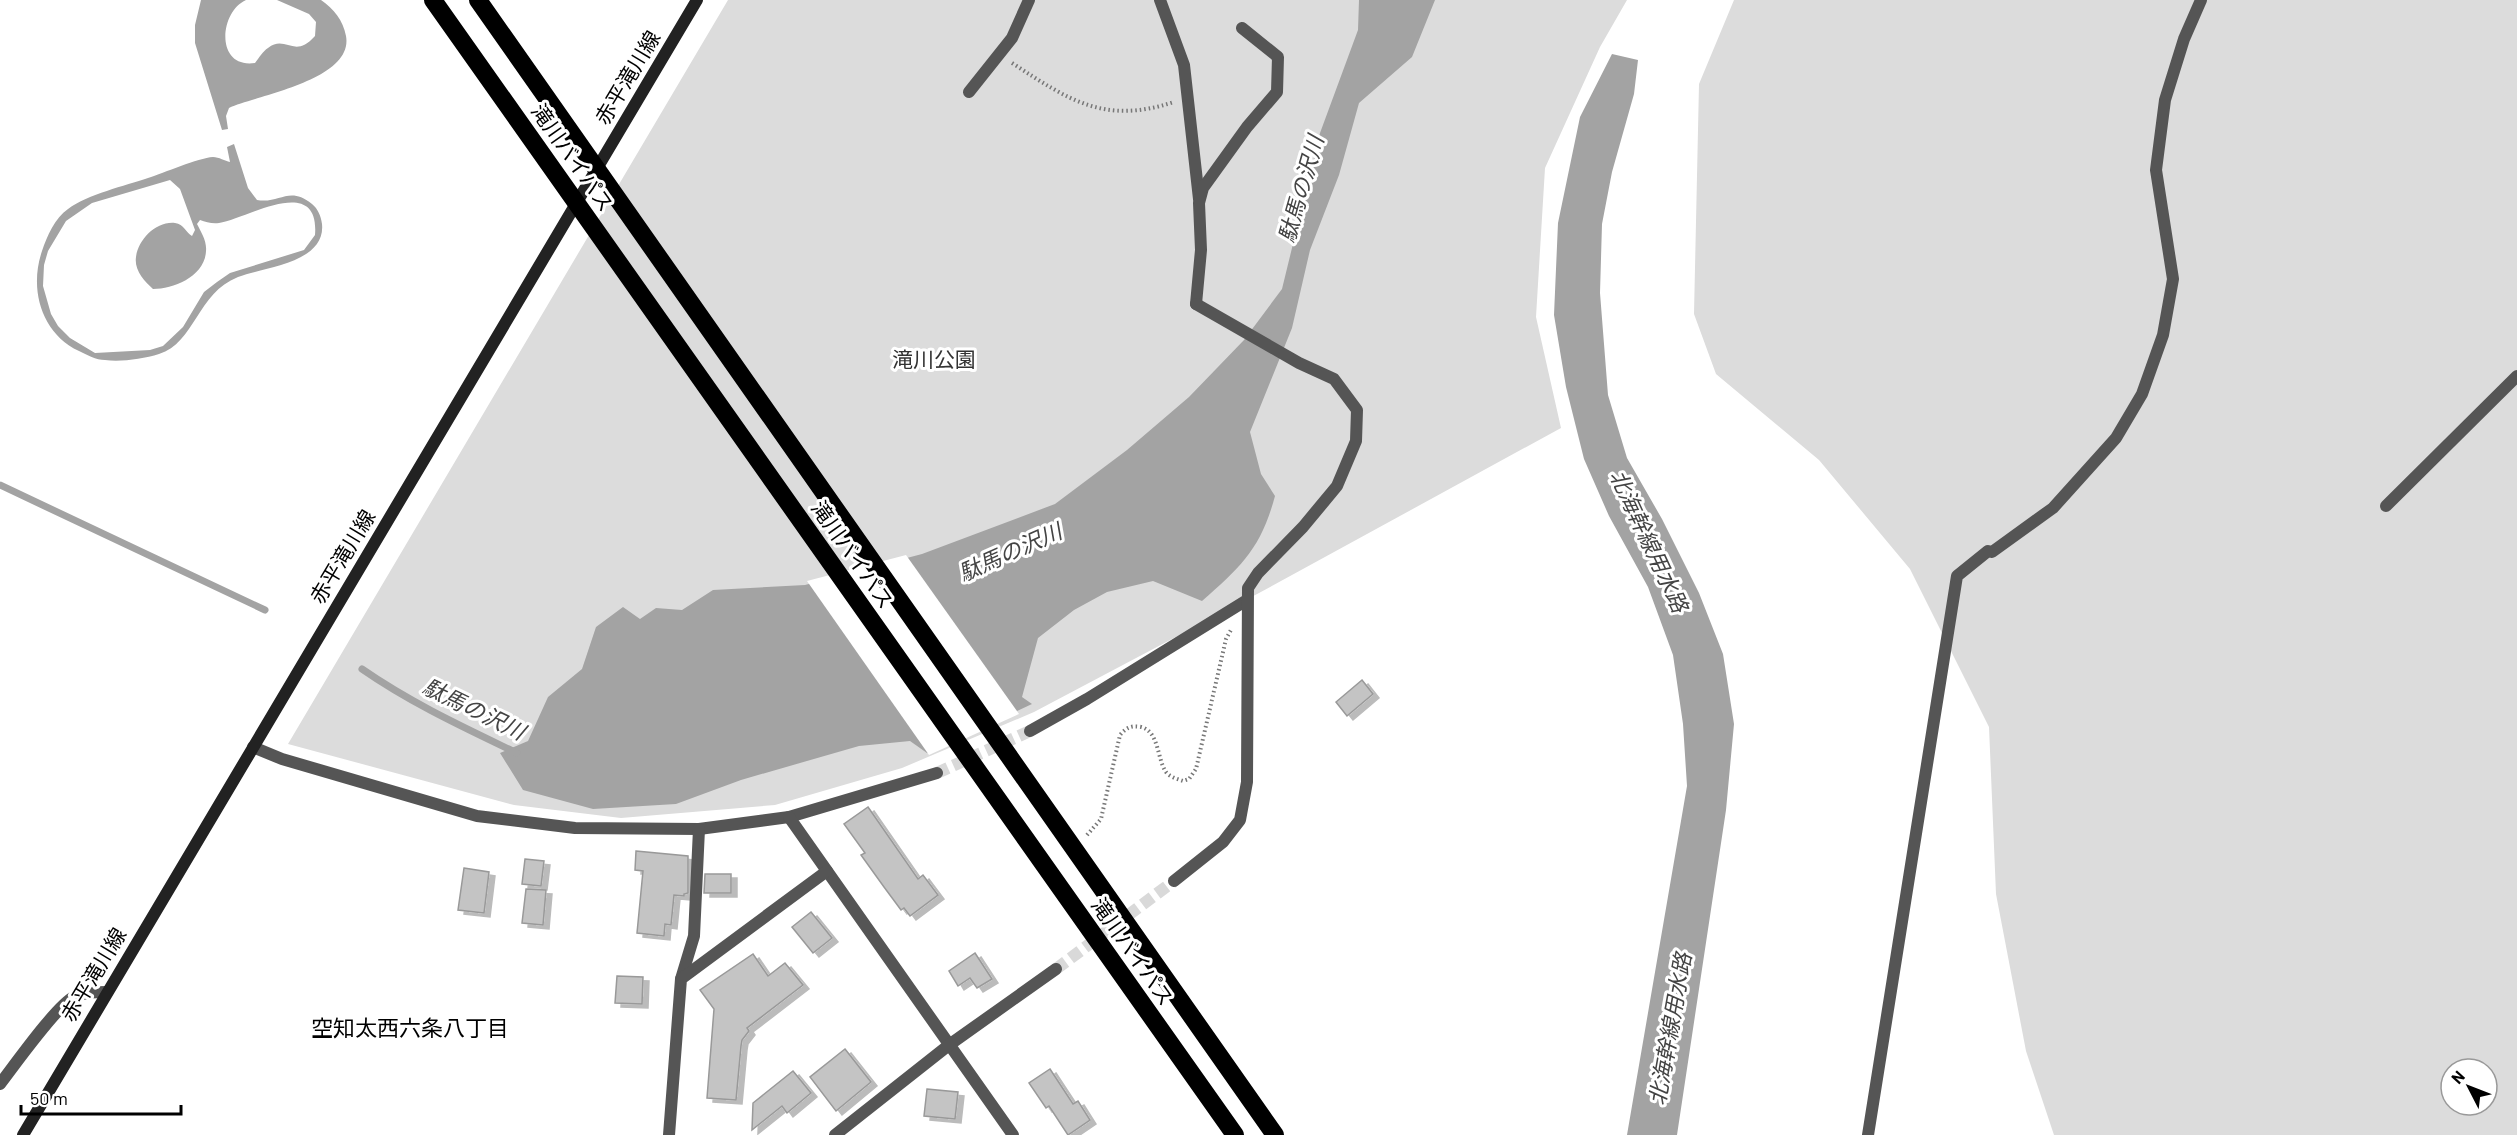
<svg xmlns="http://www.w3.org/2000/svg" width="2517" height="1135" font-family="Barlow,'Noto Sans JP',sans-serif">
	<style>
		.green { fill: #dcdcdc; fill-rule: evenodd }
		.water { fill: #a3a3a3; fill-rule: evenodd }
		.pier { fill: #fff }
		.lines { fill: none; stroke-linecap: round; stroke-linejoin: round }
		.stream { stroke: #a3a3a3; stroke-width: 7 }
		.building { fill: #c4c4c4; stroke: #999; stroke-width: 1.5; filter: url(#shadow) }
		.street-tunnel { stroke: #d9d9d9; stroke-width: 12; stroke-dasharray: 12 6; stroke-linecap: butt }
		.path { stroke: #777; stroke-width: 4; stroke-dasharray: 1.5 3; stroke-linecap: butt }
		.lane { stroke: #555; stroke-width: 12 }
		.street { stroke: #555; stroke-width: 12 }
		.secondary { stroke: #222; stroke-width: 12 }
		.highway { stroke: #000; stroke-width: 18 }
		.labels { text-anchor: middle; stroke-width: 6; stroke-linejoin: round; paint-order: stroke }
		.street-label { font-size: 21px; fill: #000; stroke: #fff }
		.park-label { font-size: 21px; fill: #333; stroke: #fff }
		.water-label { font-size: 22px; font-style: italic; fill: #444; stroke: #fff }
		.neighbourhood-label { font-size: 22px; fill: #000; stroke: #fff }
	</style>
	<defs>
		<filter id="shadow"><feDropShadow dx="6" dy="4" stdDeviation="0" flood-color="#0004"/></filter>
	</defs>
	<rect width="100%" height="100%" fill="#fff"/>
	<!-- green -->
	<g class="green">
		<path d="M 728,0 L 1627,0 L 1600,47 L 1545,168 L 1536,317 L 1561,428 L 1259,593 L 1034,712 L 902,768 L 775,805 L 621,818 L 514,805 L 288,744 Z"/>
		<path d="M 1734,0 L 2517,0 L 2517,1135 L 2054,1135 L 2026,1051 L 1996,894 L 1989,727 L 1910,569 L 1819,460 L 1716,374 L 1694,314 L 1699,84 ZM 2451,1069 L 2487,1069 L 2487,1105 L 2451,1105 Z"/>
	</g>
	<!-- water -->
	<g class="water">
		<path d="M 201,0 L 246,0 C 219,12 215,69 255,63 C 259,58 263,51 268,48 C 286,34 294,60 315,36 L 316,22 L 309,14 L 277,0 L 321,0 C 334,9 343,20 346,36 C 354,80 258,95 229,108 L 226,116 L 228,129 L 222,130 L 195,43 L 195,25 Z"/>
		<path d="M 1359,0 L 1435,0 L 1412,57 L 1359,103 L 1339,175 L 1310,250 L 1292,328 L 1250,432 L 1261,474 L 1275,496 C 1261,548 1242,566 1202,601 L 1153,581 L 1107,592 L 1074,610 L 1038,638 L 1022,697 L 1032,704 L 927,753 L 910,741 L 859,746 L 741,780 L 676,804 L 593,809 L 523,790 L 500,753 L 528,741 L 548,697 L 582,669 L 596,627 L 623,607 L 640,619 L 656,608 L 682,610 L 713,590 L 805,585 L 922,554 L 1055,504 L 1127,450 L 1189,397 L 1244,340 L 1282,289 L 1320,133 L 1358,30 Z"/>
		<path d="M 1612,54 L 1638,60 L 1634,94 L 1612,172 L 1602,224 L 1600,293 L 1608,395 L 1627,458 L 1662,519 L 1699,593 L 1723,654 L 1734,724 L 1726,810 L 1677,1135 L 1627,1135 L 1687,786 L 1683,724 L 1673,655 L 1648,587 L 1609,516 L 1584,459 L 1566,387 L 1554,315 L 1558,223 L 1580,117 Z"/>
		<path d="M 234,144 L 248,188 L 257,200 C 280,204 289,185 312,204 C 318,209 321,216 322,224 C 326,263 264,267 238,277 C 197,293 195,343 159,354 C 143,359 121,362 105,360 C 96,360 87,355 79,351 C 41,333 29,289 42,251 C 47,236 55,218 68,209 C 88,194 125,186 148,178 C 164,173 198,158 213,157 C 219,157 225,161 230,162 L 227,147 ZM 170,180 L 180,189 L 195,230 L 192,236 C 186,233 184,224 175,223 C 156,221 138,240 136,257 C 134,270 144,281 153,289 C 174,289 205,276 206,251 C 207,241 201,232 197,224 L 200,220 C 206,222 212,224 219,223 C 246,219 320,172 315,235 L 304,250 L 230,273 L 217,282 L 204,292 L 183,327 L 163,346 L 150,350 L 95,353 L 70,338 L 58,326 L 51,314 L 43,286 L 44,265 L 48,251 L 66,221 L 92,203 Z"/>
	</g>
	<!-- pier -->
	<path class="pier" d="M 906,555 L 1019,714 L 929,755 L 807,581 Z"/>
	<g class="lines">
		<!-- stream -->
		<g class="stream">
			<path d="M 0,485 L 265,610"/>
			<path d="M 362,669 C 411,703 463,727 517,753"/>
		</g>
	</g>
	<!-- building -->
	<g class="building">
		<path d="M 1362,680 L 1373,694 L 1347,716 L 1336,702 Z"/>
		<path d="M 868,807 L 918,879 L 923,875 L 938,895 L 910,916 L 904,908 L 901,910 L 884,887 L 861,855 L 865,853 L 844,824 Z"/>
		<path d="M 636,851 L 688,856 L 688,893 L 684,894 L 684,896 L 674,895 L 671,925 L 665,924 L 664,936 L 637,933 L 643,871 L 635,870 Z"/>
		<path d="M 525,859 L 544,861 L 541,886 L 522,884 Z"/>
		<path d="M 464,868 L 489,872 L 484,913 L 458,910 Z"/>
		<path d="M 705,874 L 731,874 L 731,893 L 704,893 Z"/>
		<path d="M 526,889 L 546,890 L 543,925 L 522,923 Z"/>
		<path d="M 811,912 L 832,938 L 813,953 L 792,927 Z"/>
		<path d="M 975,953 L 992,979 L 977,988 L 970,978 L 958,986 L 949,971 Z"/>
		<path d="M 753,954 L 768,976 L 785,963 L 803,985 L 747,1028 L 749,1031 L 742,1040 L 741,1046 L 736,1100 L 707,1098 L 714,1009 L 700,990 Z"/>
		<path d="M 617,976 L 643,977 L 642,1004 L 615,1003 Z"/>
		<path d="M 845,1049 L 871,1082 L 836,1111 L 810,1077 Z"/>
		<path d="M 1050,1069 L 1073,1104 L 1078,1101 L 1090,1120 L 1068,1135 L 1049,1106 L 1046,1108 L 1029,1083 Z"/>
		<path d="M 793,1071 L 811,1093 L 787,1113 L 782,1106 L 752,1130 L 753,1103 Z"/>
		<path d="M 927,1089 L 958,1092 L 955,1119 L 924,1116 Z"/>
	</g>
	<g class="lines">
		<!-- street-tunnel -->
		<g class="street-tunnel">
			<path d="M 937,773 L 1030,731"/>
			<path d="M 1056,969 L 1174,881"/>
		</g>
		<!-- path -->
		<g class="path">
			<path d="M 1012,63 C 1069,100 1104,125 1174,102"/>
			<path d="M 1087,835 L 1101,819 L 1120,735 C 1126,728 1131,725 1141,727 C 1159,731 1157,759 1166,772 C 1170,777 1177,779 1183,781 L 1189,779 L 1196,769 L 1226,639 L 1231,630"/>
		</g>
		<!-- lane -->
		<g class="lane">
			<path d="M 1160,0 L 1184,65 L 1199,199"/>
			<path d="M 969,92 L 1012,38 L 1029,0"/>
			<path d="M 1196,304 L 1201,250 L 1199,203 L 1203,188 L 1247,127 L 1277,92 L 1278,57 L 1242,28"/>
			<path d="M 0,1084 C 14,1066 57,1005 74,997 C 85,992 95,992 107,992"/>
		</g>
		<!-- street -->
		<g class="street">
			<path d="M 2386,506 L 2517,376"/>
			<path d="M 1030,731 L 1087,699 L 1247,600"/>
			<path d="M 253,747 L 282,759 L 477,816 L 575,828 L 699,829 L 789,817 L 937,773"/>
			<path d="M 789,817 L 1013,1135"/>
			<path d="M 1174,881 L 1223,842 L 1240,820 L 1247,782 L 1248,588 L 1258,573 L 1303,527 L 1337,486 L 1356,441 L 1357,410 L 1334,379 L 1299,363 L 1196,304"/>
			<path d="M 681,979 L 694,936 L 699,829"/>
			<path d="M 669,1135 L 681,979 L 827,871"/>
			<path d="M 835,1135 L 949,1045 L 1056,969"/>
			<path d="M 1868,1135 L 1957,576 L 1988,551 L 1992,552 L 2053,508 L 2116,438 L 2142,394 L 2163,335 L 2173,279 L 2156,170 L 2165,100 L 2184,39 L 2201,0"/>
		</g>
		<!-- secondary -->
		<path class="secondary" d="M 23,1135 L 697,0"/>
		<!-- highway -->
		<g class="highway">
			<path d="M 433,0 L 1235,1135"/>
			<path d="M 478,0 L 1275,1135"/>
		</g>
	</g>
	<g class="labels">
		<!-- street labels -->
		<g class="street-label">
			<text transform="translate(628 78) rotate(-59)" y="7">赤平滝川線</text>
			<text transform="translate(572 158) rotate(55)" y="7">滝川バイパス</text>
			<text transform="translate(852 555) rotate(55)" y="7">滝川バイパス</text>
			<text transform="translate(343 557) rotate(-59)" y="7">赤平滝川線</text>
			<text transform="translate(1132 952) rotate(55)" y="7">滝川バイパス</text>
			<text transform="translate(94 975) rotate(-59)" y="7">赤平滝川線</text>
		</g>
		<!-- park labels -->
		<g class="park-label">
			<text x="934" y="367">滝川公園</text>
		</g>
		<!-- water labels -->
		<g class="water-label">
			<text transform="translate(1301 189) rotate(-74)" y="8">駄馬の沢川</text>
			<text transform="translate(1649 541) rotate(65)" y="8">北海幹線用水路</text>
			<text transform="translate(1010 552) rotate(-24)" y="8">駄馬の沢川</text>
			<text transform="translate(474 709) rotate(26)" y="8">駄馬の沢川</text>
			<text transform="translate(1670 1029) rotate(-80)" y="8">北海幹線用水路</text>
		</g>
		<!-- neighbourhood labels -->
		<g class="neighbourhood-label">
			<text x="410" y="1036">空知太西六条八丁目</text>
		</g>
	</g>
	<!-- north arrow -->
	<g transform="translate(2469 1087) rotate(312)"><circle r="28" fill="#ffffff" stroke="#999999" stroke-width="1.5"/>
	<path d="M0-4.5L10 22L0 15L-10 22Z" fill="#000000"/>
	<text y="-9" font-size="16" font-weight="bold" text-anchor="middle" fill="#000000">N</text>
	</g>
	<!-- scale -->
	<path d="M21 1105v9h160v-9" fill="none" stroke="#000000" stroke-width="3"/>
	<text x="30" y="1105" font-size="18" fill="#000000" stroke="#ffffff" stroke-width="4.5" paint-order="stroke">50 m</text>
</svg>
